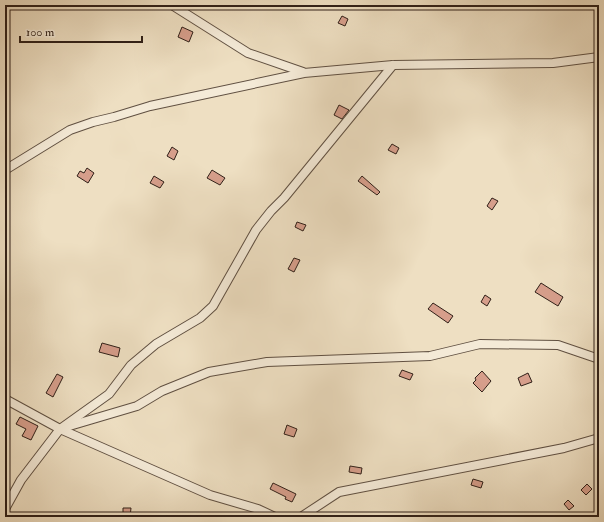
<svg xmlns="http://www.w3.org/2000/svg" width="604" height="522" font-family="'IM FELL Double Pica',serif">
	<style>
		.building { fill: #d69e8b; stroke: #302018 }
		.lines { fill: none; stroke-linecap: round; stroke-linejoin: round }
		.minor-casing { stroke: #605042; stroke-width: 10 }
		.minor { stroke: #f4ead7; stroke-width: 8 }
	</style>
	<rect width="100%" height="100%" fill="#eedfc2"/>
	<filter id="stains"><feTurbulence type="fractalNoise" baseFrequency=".005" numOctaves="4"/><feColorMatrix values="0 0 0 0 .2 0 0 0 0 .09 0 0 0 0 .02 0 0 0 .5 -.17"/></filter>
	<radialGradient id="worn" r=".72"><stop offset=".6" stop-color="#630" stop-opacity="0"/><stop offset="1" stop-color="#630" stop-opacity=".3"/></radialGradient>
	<!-- building -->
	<g class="building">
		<path d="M 342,16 L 348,19 L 345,26 L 338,23 Z"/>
		<path d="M 182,27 L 193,32 L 189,42 L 178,37 Z"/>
		<path d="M 339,105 L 349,110 L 342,119 L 334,115 Z"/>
		<path d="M 392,144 L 399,148 L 396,154 L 388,150 Z"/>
		<path d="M 172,147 L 178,151 L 174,160 L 167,156 Z"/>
		<path d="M 87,168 L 94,173 L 88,183 L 77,176 L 80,171 L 84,173 Z"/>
		<path d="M 212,170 L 225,178 L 220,185 L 207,178 Z"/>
		<path d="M 154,176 L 164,182 L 160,188 L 150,183 Z"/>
		<path d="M 362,176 L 380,192 L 377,195 L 358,181 Z"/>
		<path d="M 492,198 L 498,201 L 492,210 L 487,206 Z"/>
		<path d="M 297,222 L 306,225 L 303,231 L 295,227 Z"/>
		<path d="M 294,258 L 300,260 L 294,272 L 288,269 Z"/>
		<path d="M 541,283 L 563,297 L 558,306 L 535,292 Z"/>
		<path d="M 485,295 L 491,299 L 487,306 L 481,302 Z"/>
		<path d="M 433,303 L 453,316 L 448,323 L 428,309 Z"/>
		<path d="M 102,343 L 120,348 L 118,357 L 99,352 Z"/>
		<path d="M 402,370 L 413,374 L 410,380 L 399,376 Z"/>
		<path d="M 482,371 L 491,381 L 482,392 L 473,383 L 476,380 L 475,378 Z"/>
		<path d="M 528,373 L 532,382 L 521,386 L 518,378 Z"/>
		<path d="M 57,374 L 63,377 L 53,397 L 46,393 Z"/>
		<path d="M 20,417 L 38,426 L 31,440 L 22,436 L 26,429 L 16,424 Z"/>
		<path d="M 287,425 L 297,429 L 294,437 L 284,434 Z"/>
		<path d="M 350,466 L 362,468 L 361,474 L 349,472 Z"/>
		<path d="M 473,479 L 483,482 L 481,488 L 471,485 Z"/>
		<path d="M 273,483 L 296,494 L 292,502 L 285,499 L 286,497 L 270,489 Z"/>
		<path d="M 587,484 L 592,489 L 586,495 L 581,490 Z"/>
		<path d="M 568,500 L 574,506 L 569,510 L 564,504 Z"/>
		<path d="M 123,508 L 131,508 L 130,517 L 123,517 Z"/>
	</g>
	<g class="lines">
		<!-- minor casing -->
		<g class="minor-casing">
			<g id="minor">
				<path d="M 172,5 L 248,53 L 303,72"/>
				<path d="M 5,170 L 70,130 L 93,122 L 114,117 L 150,106 L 304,73 L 393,65 L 553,63 L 599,57"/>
				<path d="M 5,399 L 60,429 L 210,495 L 258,509 L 275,517"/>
				<path d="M 66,427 L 137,406 L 162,391 L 209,372 L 267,362 L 430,356 L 480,344 L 558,345 L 599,359"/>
				<path d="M 5,509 L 21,480 L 60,429 L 109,394 L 131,365 L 156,344 L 200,318 L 213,306 L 256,230 L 271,211 L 284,198 L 393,65"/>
				<path d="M 301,517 L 339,492 L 564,448 L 599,438"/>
			</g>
		</g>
		<!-- minor -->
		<use href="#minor" class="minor"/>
	</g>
	<!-- margin -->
	<rect width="604" height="522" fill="none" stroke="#eedfc2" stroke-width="20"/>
	<rect x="6" y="6" width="592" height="510" fill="none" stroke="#302018" stroke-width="2"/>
	<rect x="10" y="10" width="584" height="502" fill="none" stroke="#302018"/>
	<!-- scale -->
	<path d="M20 36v6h122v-6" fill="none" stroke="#302018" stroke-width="2"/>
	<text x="26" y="36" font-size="12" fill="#302018" stroke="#f4ead7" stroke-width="3" paint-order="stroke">100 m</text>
	<rect width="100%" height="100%" filter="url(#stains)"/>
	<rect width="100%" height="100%" fill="url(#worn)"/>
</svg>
